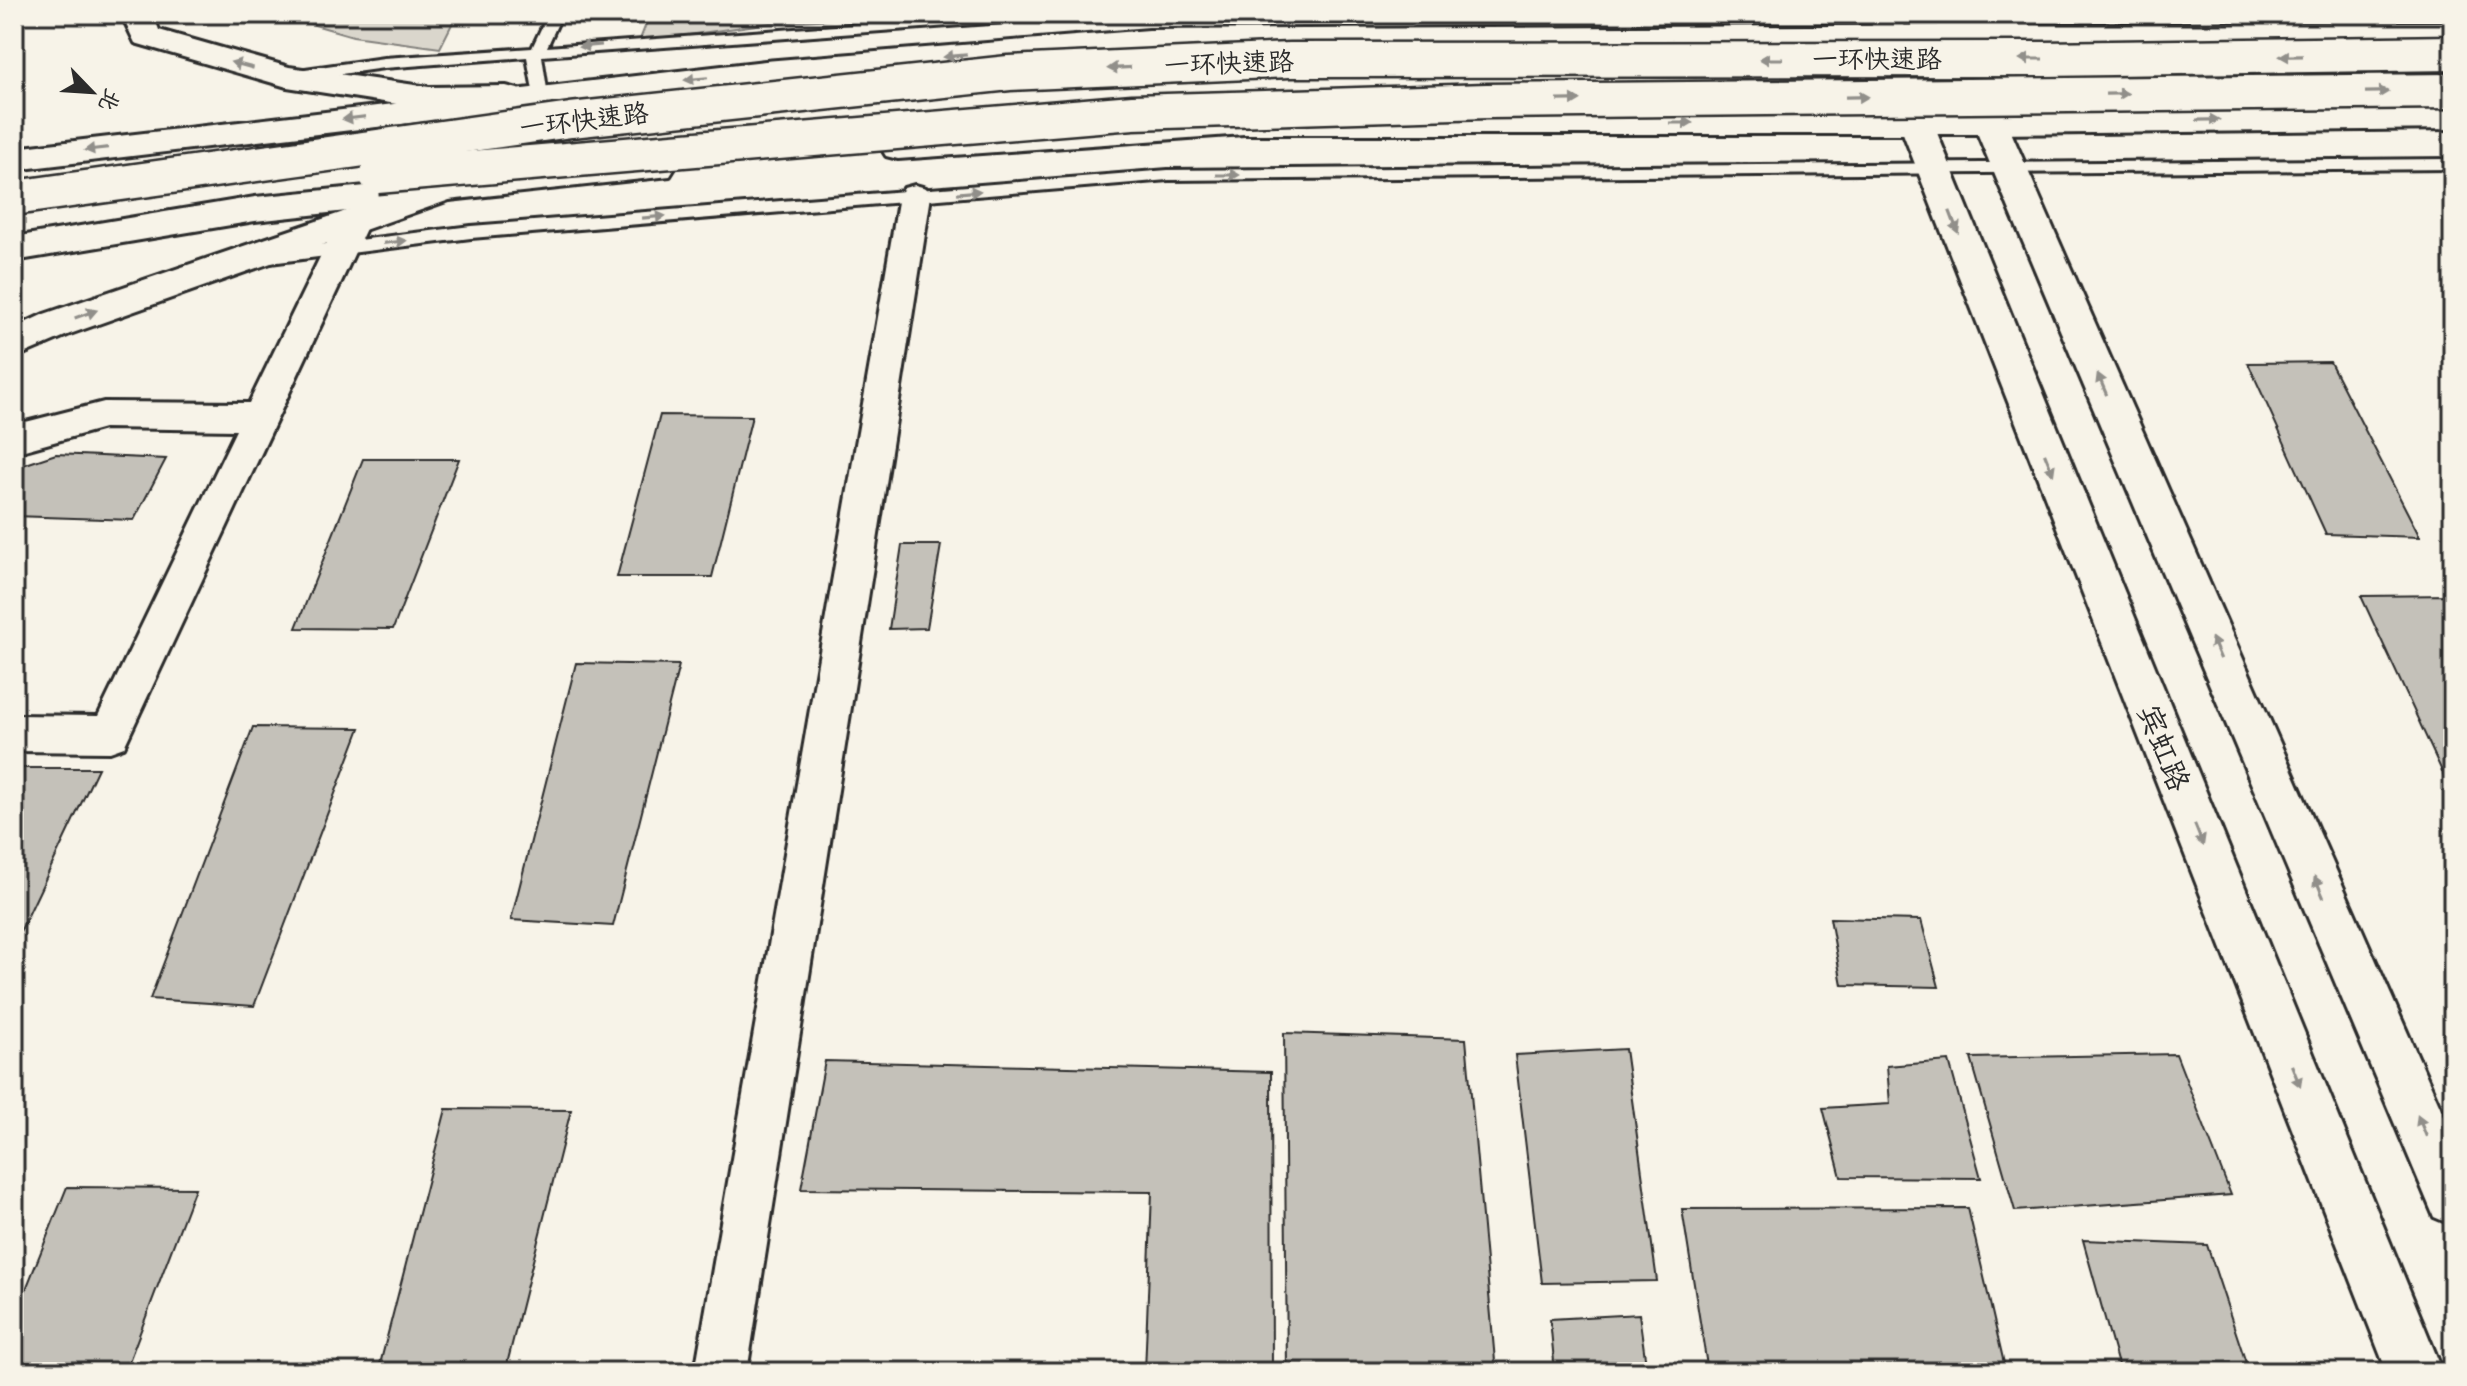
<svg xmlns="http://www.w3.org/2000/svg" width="2467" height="1386" font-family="'Gochi Hand','LXGW WenKai TC',sans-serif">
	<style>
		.green { fill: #dad6cc; stroke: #82807c; stroke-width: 2 }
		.building { fill: #c4c1b9; stroke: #2b2b2b; stroke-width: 2 }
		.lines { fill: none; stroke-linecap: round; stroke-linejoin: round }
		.service-casing { stroke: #2b2b2b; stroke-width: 6 }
		.minor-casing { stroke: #2b2b2b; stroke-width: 6 }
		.secondary-casing { stroke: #2b2b2b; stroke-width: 6 }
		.primary-casing { stroke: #2b2b2b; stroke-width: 6 }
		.trunk-casing { stroke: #2b2b2b; stroke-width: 6 }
		.service { fill: #f7f3e8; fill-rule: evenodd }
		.minor { fill: #f7f3e8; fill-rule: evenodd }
		.secondary { fill: #f7f3e8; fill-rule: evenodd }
		.primary { fill: #f7f3e8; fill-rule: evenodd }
		.trunk { fill: #f7f3e8; fill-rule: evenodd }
		.trunk-bridge-casing { stroke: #2b2b2b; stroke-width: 39; stroke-linecap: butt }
		.trunk-bridge { stroke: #f7f3e8; stroke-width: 34 }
		.oneway { fill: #918f8a }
		.labels { text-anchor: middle; stroke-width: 8; stroke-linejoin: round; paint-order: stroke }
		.far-street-label { font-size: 26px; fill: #2b2b2b; stroke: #f7f3e8 }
		.street-label { font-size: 30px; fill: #2b2b2b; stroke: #f7f3e8 }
	</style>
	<rect width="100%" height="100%" fill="#f7f3e8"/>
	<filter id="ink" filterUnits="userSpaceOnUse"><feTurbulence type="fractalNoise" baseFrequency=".0125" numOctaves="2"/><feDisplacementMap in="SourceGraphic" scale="16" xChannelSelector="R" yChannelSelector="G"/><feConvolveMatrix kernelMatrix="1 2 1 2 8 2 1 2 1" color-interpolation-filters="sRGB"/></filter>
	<g filter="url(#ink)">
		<!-- green -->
		<g class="green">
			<path d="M 276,14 L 457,14 L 440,48 L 353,36 Z"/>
			<path d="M 650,14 L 911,14 L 770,23 L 639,42 Z"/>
		</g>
		<!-- building -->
		<g class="building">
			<path d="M 2330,362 L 2420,537 L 2326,534 L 2248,363 Z"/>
			<path d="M 660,415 L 752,416 L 712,577 L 617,577 Z"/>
			<path d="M 56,454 L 166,459 L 134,520 L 14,516 L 14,468 Z"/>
			<path d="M 363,459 L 459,459 L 393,629 L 296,628 Z"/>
			<path d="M 902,545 L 941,545 L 927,628 L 889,629 Z"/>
			<path d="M 2453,595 L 2453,795 L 2361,596 Z"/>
			<path d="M 576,663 L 679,665 L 613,926 L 511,920 Z"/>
			<path d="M 253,727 L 360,728 L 254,1006 L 150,999 Z"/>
			<path d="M 14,768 L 98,768 L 14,945 Z"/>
			<path d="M 1830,918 L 1921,920 L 1939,987 L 1842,985 Z"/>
			<path d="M 1284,1033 L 1466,1039 L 1496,1372 L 1287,1372 Z"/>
			<path d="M 1625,1049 L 1657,1281 L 1542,1283 L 1515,1055 Z"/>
			<path d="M 2176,1054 L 2231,1195 L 2015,1211 L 1971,1058 Z"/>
			<path d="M 825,1061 L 1271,1072 L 1272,1372 L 1145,1372 L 1152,1192 L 801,1189 Z"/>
			<path d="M 1949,1061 L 1981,1178 L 1841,1177 L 1823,1108 L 1890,1104 L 1887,1066 Z"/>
			<path d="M 446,1109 L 571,1110 L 505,1372 L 378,1372 Z"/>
			<path d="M 67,1187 L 195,1188 L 125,1372 L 14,1372 L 14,1319 Z"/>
			<path d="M 1968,1208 L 2006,1372 L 1708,1372 L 1682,1209 Z"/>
			<path d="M 2083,1240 L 2207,1245 L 2249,1372 L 2120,1372 Z"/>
			<path d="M 1639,1314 L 1647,1372 L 1555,1372 L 1550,1319 Z"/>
		</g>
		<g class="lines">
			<!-- service casing -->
			<g class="service-casing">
				<g id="service">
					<path d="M 548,14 L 562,14 L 547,47 L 999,14 L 1066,14 L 1059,18 L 542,56 L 548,96 L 541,101 L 534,96 L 527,57 L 384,68 L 298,80 L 291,75 L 298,70 L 384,58 L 532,48 Z"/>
					<path d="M 2453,159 L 2453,169 L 1168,180 L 471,238 L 270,263 L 262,257 L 270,251 L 471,226 L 1168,170 Z"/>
				</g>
			</g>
			<!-- minor casing -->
			<g class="minor-casing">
				<g id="minor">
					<path d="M 915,185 L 926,188 L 931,196 L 747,1372 L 695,1372 L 899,196 L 904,188 Z"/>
					<path d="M 354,209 L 365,212 L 370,220 L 124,747 L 110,752 L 14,751 L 14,715 L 98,716 L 236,430 L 104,428 L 14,453 L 14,425 L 104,402 L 249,403 L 338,220 L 343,212 Z"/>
				</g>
			</g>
			<!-- secondary casing -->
			<g class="secondary-casing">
				<g id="secondary">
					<path d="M 1916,112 L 1928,115 L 1933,123 L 2443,1372 L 2387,1372 L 1899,123 L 1904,115 Z"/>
					<path d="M 1990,112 L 2002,115 L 2007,123 L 2453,1136 L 2453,1225 L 2434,1217 L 1973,123 L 1978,115 Z"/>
				</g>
			</g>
			<!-- primary casing -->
			<g class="primary-casing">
				<g id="primary">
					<path d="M 121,14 L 153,14 L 159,30 L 289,67 L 429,87 L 506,86 L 518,89 L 522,96 L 518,103 L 506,106 L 429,109 L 287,87 L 135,43 Z"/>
					<path d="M 1869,14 L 1901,14 L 1933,123 L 1928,131 L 1916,134 L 1904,131 L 1899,123 Z"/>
					<path d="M 1934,14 L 1966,14 L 2007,123 L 2002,131 L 1990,134 L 1978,131 L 1973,123 Z"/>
					<path d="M 443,178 L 455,182 L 460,190 L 455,198 L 70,334 L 14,358 L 14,328 L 44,314 Z"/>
				</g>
			</g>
			<!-- trunk casing -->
			<g class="trunk-casing">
				<g id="trunk">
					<path d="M 2453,22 L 2453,42 L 1149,50 L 765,81 L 14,170 L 14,148 L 765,61 L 1149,30 Z"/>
					<path d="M 2453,107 L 2453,129 L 1990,134 L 1244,134 L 898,159 L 886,156 L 881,148 L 886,140 L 898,137 L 1244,112 L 1990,112 Z"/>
					<path d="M 658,157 L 670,160 L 675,168 L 670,176 L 255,221 L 14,261 L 14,237 L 255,197 Z"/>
				</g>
			</g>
			<!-- service -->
			<use href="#service" class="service"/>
			<!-- minor -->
			<use href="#minor" class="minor"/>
			<!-- secondary -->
			<use href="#secondary" class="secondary"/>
			<!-- primary -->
			<use href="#primary" class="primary"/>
			<!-- trunk -->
			<use href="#trunk" class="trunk"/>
			<!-- trunk-bridge casing -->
			<g class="trunk-bridge-casing">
				<g id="trunk-bridge">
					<path d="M 377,176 L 1133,112 L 1487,101 L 2453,91"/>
					<path d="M 14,198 L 571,120 L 1009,73 L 1290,60 L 2044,59 L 2453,53"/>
				</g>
			</g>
			<!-- trunk-bridge -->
			<use href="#trunk-bridge" class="trunk-bridge"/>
		</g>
		<!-- one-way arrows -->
		<defs><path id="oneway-solid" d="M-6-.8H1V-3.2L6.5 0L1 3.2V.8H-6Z" transform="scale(2)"/></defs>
		<g class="oneway">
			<use href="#oneway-solid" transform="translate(590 46) rotate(175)"/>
			<use href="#oneway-solid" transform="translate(955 56) rotate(175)"/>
			<use href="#oneway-solid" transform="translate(2291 56) rotate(179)"/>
			<use href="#oneway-solid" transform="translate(1771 59) rotate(180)"/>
			<use href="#oneway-solid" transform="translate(2031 59) rotate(180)"/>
			<use href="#oneway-solid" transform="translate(242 65) rotate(-165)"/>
			<use href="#oneway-solid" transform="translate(1119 68) rotate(177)"/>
			<use href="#oneway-solid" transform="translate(696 79) rotate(174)"/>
			<use href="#oneway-solid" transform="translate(2377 92) rotate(-1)"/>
			<use href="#oneway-solid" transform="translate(2117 94) rotate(-1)"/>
			<use href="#oneway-solid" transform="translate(1857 97) rotate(-1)"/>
			<use href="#oneway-solid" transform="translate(1569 100) rotate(-1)"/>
			<use href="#oneway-solid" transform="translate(354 118) rotate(173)"/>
			<use href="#oneway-solid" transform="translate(2208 120) rotate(-1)"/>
			<use href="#oneway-solid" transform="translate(1681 123)"/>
			<use href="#oneway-solid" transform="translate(96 149) rotate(173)"/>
			<use href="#oneway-solid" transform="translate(1228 175)"/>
			<use href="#oneway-solid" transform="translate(969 192) rotate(-5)"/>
			<use href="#oneway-solid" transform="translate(654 217) rotate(-5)"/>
			<use href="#oneway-solid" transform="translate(1954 222) rotate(69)"/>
			<use href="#oneway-solid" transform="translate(395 242) rotate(-7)"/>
			<use href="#oneway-solid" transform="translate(86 314) rotate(-19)"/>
			<use href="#oneway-solid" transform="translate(2102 384) rotate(-113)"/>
			<use href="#oneway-solid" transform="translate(2049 464) rotate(68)"/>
			<use href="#oneway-solid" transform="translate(2216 648) rotate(-113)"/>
			<use href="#oneway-solid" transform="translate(2199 835) rotate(68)"/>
			<use href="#oneway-solid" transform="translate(2319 887) rotate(-113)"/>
			<use href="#oneway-solid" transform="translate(2296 1076) rotate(68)"/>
			<use href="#oneway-solid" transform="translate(2422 1126) rotate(-113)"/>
		</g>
	</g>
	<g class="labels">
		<!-- far-street labels -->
		<g class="far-street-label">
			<text x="1877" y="68">一环快速路</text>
			<text transform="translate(1229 63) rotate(-2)" y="9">一环快速路</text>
			<text transform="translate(584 120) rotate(-7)" y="9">一环快速路</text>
		</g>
		<!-- street labels -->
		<g class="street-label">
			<text transform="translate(2164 748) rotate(68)" y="10">宾虹路</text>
		</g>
	</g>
	<!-- margin -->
	<rect width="2467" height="1386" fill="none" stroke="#f7f3e8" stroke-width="48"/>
	<rect x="24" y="24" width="2419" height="1338" fill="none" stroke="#2b2b2b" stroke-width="3" filter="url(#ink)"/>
	<!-- north arrow -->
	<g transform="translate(92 92) rotate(115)" stroke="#f7f3e8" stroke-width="6" paint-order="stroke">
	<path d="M0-6L14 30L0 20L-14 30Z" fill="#2b2b2b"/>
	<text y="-12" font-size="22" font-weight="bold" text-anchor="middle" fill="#2b2b2b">北</text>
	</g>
</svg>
